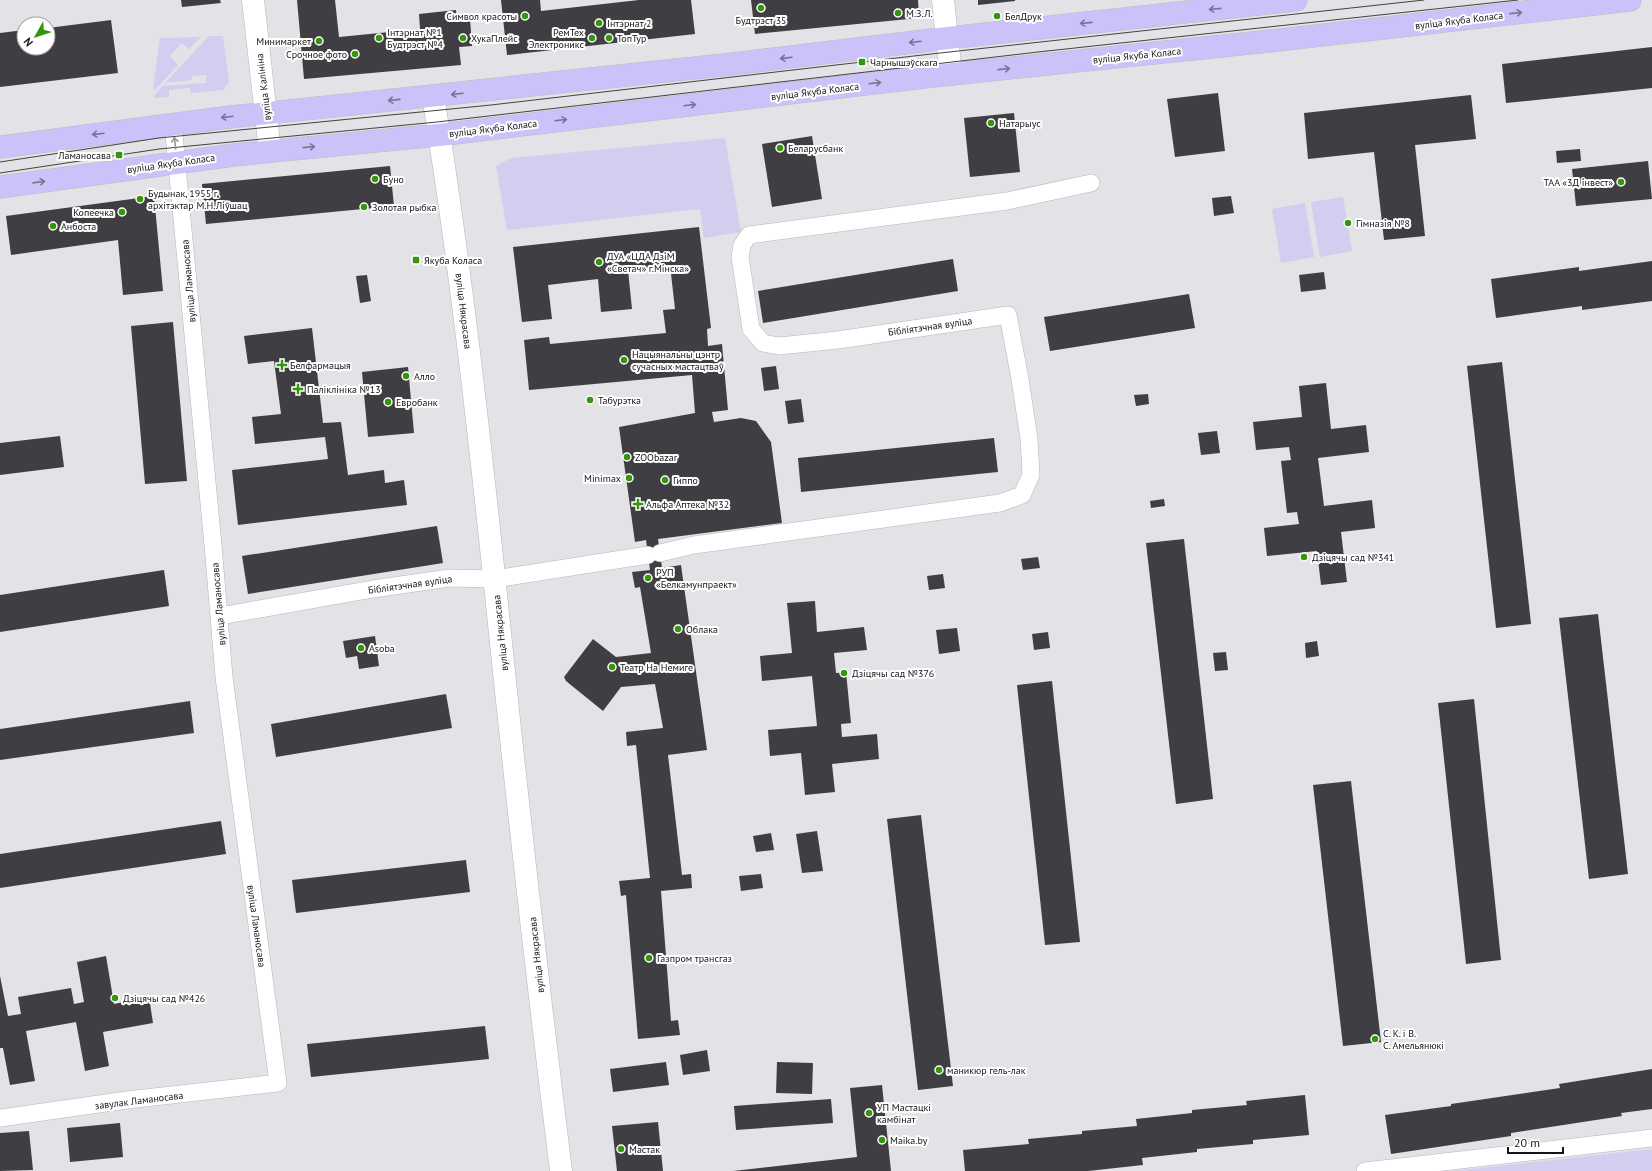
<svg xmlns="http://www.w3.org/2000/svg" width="1652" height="1171" font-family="'PT Sans',sans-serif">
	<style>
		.green { fill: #d1cef0 }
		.building { fill: #3f3f43 }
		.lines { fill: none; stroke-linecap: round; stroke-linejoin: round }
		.street-casing { stroke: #b6b5ba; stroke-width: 18 }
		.secondary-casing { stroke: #b6b5ba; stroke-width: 23 }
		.primary-casing { stroke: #bdbdbe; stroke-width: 23 }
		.street { stroke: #fff; stroke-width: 17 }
		.secondary { stroke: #fff; stroke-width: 22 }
		.primary { stroke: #cac2f8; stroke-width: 22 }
		.tram { stroke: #434346; stroke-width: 1 }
		.oneway { stroke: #797493 }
		.oneway2 { stroke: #969697 }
		.poi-dot { fill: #36940f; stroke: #fff; stroke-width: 1.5 }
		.labels { text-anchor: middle; stroke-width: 4; stroke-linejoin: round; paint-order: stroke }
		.poi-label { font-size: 10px; fill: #151517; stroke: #fff; text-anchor: start }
		.street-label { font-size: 10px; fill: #151517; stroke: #fff }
	</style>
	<rect width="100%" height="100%" fill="#e2e2e7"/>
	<!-- green -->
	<g class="green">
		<path d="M 209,36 L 223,36 L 229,82 L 223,90 L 191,93 L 190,88 L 169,90 L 169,97 L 154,98 L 154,96 L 162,86 L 206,83 L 206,75 L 192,76 L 192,80 L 165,83 Z"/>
		<path d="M 201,37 L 189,49 L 182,43 L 170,56 L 178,65 L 155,90 L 153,88 L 160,38 Z"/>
		<path d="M 725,138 L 741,232 L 704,238 L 700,209 L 507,230 L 496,166 L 511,158 Z"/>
		<path d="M 1343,197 L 1352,251 L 1320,257 L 1311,202 Z"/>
		<path d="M 1305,203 L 1314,257 L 1281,263 L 1272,209 Z"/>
		<path d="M 1652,1149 L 1652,1171 L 1454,1171 Z"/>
	</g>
	<!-- building -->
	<g class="building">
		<path d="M 181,0 L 220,0 L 221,3 L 182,7 Z"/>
		<path d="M 297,0 L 335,0 L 339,37 L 420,29 L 419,14 L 456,10 L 457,21 L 470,19 L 472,46 L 459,47 L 461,65 L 304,79 Z"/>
		<path d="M 501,0 L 540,0 L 541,11 L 639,0 L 691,0 L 695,34 L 507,55 Z"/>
		<path d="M 751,0 L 918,0 L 919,18 L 755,34 Z"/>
		<path d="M 978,0 L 1015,0 L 1015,1 L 978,5 Z"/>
		<path d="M 111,20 L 118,73 L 0,87 L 0,33 L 24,30 L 24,48 L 48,48 L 48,28 Z"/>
		<path d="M 1652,47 L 1652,88 L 1506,103 L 1502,64 Z"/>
		<path d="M 1218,93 L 1225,151 L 1175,157 L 1167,99 Z"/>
		<path d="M 1471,95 L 1476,139 L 1415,145 L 1425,236 L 1384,240 L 1374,152 L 1308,159 L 1304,113 Z"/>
		<path d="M 1014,113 L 1020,172 L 970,177 L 964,118 Z"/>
		<path d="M 812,136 L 822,199 L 772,207 L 762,144 Z"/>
		<path d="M 1580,149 L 1581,161 L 1557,163 L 1556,151 Z"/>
		<path d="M 1648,161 L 1652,199 L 1576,206 L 1572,169 Z"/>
		<path d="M 390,166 L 394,206 L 206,224 L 202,184 Z"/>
		<path d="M 154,196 L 163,291 L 123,295 L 118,240 L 11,255 L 6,216 Z"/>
		<path d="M 1231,196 L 1234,213 L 1214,216 L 1212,198 Z"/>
		<path d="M 699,227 L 711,328 L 707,329 L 708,346 L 722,344 L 728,410 L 712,412 L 714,422 L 741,418 L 756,421 L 771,442 L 782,523 L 658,539 L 662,568 L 681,565 L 707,750 L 668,755 L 682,875 L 691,874 L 692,888 L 661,891 L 671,1021 L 678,1020 L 680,1035 L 638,1039 L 626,895 L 621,896 L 619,881 L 650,878 L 636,745 L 627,746 L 626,732 L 663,728 L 655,684 L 621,687 L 603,711 L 566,681 L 564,677 L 593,639 L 616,657 L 651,653 L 640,587 L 635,588 L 632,572 L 650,570 L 646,540 L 635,542 L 619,427 L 695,413 L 692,375 L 529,390 L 524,340 L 549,337 L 550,344 L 666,333 L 663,310 L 675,309 L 670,265 L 628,270 L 632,309 L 601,312 L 598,279 L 548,285 L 552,319 L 522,322 L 513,247 Z"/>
		<path d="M 953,259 L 958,291 L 763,323 L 758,291 Z"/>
		<path d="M 1652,261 L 1652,301 L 1582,310 L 1582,306 L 1496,318 L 1491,279 L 1579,267 L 1579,271 Z"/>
		<path d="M 1324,272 L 1326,289 L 1301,292 L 1299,275 Z"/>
		<path d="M 367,275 L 371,301 L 360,303 L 356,276 Z"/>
		<path d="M 1189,294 L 1195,328 L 1050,351 L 1044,317 Z"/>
		<path d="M 173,322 L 187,481 L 145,484 L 131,326 Z"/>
		<path d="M 312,328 L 323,423 L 341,422 L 348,475 L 384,470 L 385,483 L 404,480 L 407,505 L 238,525 L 232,470 L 328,459 L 325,437 L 255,444 L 252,417 L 281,414 L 274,361 L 248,364 L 244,336 Z"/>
		<path d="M 1502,362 L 1531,624 L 1496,628 L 1467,366 Z"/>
		<path d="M 776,366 L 779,389 L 764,391 L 761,368 Z"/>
		<path d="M 408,367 L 414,433 L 368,437 L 362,372 Z"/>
		<path d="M 1326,383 L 1331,429 L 1366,425 L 1369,452 L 1318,458 L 1324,506 L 1372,500 L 1375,528 L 1341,532 L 1347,582 L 1321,585 L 1317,551 L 1267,556 L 1264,528 L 1299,524 L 1297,512 L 1287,513 L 1281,461 L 1291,460 L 1289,447 L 1256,450 L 1253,422 L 1302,417 L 1299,386 Z"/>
		<path d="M 1148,394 L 1149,404 L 1136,406 L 1134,395 Z"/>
		<path d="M 801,399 L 804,422 L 788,424 L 785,401 Z"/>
		<path d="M 1217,431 L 1220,453 L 1201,455 L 1198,433 Z"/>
		<path d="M 60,436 L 64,467 L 0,475 L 0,443 Z"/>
		<path d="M 994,438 L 998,472 L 801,492 L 798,458 Z"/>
		<path d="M 1164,499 L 1165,506 L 1151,508 L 1150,501 Z"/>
		<path d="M 437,526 L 443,563 L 248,594 L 242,556 Z"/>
		<path d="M 1184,539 L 1213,799 L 1176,804 L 1146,543 Z"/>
		<path d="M 1038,557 L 1040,568 L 1023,570 L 1021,559 Z"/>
		<path d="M 164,570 L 169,606 L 0,632 L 0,595 Z"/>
		<path d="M 943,574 L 945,588 L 929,590 L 927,576 Z"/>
		<path d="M 815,601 L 817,632 L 864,627 L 867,650 L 834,653 L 836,673 L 846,672 L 851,723 L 841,724 L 842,737 L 877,734 L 879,759 L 832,764 L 835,792 L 805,795 L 801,753 L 770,756 L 768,730 L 817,726 L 812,676 L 762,681 L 760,656 L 792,653 L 787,603 Z"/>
		<path d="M 1598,614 L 1628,874 L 1589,879 L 1559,618 Z"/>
		<path d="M 957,628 L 960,651 L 939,654 L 936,630 Z"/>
		<path d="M 1048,632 L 1050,648 L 1034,650 L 1032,634 Z"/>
		<path d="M 375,636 L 379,666 L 359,669 L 357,656 L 346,658 L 343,641 Z"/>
		<path d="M 1317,641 L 1319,656 L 1306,658 L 1305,643 Z"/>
		<path d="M 1226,652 L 1228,670 L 1215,671 L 1213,653 Z"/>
		<path d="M 1052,681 L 1080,942 L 1045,945 L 1017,685 Z"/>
		<path d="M 446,694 L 452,728 L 276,757 L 271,724 Z"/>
		<path d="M 1474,699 L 1501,960 L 1466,964 L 1438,703 Z"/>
		<path d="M 190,701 L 194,733 L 0,760 L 0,729 Z"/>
		<path d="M 1351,781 L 1381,1042 L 1343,1046 L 1313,785 Z"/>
		<path d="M 921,815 L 953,1086 L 918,1090 L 887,819 Z"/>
		<path d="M 221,821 L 226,854 L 0,888 L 0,854 Z"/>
		<path d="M 817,831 L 823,871 L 802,873 L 796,834 Z"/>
		<path d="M 771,833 L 774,850 L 756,852 L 753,836 Z"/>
		<path d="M 466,860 L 470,892 L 296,913 L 292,880 Z"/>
		<path d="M 761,874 L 763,888 L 741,891 L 739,876 Z"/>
		<path d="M 106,956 L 114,1004 L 149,997 L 153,1023 L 103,1032 L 109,1066 L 85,1071 L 76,1022 L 26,1031 L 35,1081 L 10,1085 L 3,1048 L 0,1048 L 0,976 L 8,1016 L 21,1014 L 18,997 L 71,988 L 74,1004 L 84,1002 L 77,962 Z"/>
		<path d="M 485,1026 L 489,1059 L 311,1077 L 307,1044 Z"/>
		<path d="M 707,1050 L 710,1071 L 683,1075 L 680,1055 Z"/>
		<path d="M 666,1062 L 669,1085 L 613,1092 L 610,1069 Z"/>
		<path d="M 777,1062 L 813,1063 L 812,1094 L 776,1093 Z"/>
		<path d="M 1652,1069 L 1652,1109 L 1621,1113 L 1622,1116 L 1511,1133 L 1511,1136 L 1391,1154 L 1385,1115 L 1451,1106 L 1451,1104 L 1560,1088 L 1559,1084 Z"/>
		<path d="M 882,1085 L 891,1171 L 733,1171 L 857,1157 L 850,1088 Z"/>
		<path d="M 1305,1095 L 1309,1135 L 1253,1140 L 1253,1144 L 1197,1149 L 1197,1152 L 1142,1158 L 1143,1165 L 1088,1171 L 965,1171 L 963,1150 L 1029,1144 L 1028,1139 L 1082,1134 L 1082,1131 L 1137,1126 L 1136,1119 L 1192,1113 L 1192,1110 L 1247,1105 L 1246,1101 Z"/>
		<path d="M 831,1099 L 833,1123 L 736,1130 L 734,1106 Z"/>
		<path d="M 658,1122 L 663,1171 L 617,1171 L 612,1126 Z"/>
		<path d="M 120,1123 L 123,1157 L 70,1162 L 67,1128 Z"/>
		<path d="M 29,1131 L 33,1170 L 0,1171 L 0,1133 Z"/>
	</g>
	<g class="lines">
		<!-- street casing -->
		<g class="street-casing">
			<g id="street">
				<path d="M 660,553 L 694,545 L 1000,503 L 1022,495 L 1031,475 L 1029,439 L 1020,379 L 1008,315 L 838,340 L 779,346 L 763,343 L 751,329 L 740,257 L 742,245 L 749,235 L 1007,201 L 1091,183"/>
				<path d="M 220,616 L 373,589 L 449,578 L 494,579 L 648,555"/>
				<path d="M 0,1118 L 127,1100 L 278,1083 L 224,677 L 213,545 L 173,124"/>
				<path d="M 1365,1171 L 1652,1138"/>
			</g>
		</g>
		<!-- secondary casing -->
		<g class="secondary-casing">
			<g id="secondary">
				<path d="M 253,0 L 270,151"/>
				<path d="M 943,0 L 951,74"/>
				<path d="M 433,96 C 461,268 480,441 498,614 C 517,800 538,986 561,1171"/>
			</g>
		</g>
		<!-- primary casing -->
		<g class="primary-casing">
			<g id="primary">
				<path d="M 0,147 L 230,117 L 723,65 L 948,38 L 1296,0"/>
				<path d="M 0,187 L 234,155 L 439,135 L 934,76 L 1270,41 L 1630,0"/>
			</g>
		</g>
		<!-- street -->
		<use href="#street" class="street"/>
		<!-- secondary -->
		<use href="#secondary" class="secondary"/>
		<!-- primary -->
		<use href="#primary" class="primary"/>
		<!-- tram -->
		<g class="tram">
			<path d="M 0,162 L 159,138 L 491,105 L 931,54 L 1424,0"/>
			<path d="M 0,173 L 159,149 L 437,122 L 1038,52 L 1518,0"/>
		</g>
	</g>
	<!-- one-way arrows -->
	<defs><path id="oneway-shaft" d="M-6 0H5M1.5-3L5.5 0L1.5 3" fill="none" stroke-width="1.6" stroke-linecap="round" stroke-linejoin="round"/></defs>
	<g class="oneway">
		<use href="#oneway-shaft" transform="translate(1215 9) rotate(174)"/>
		<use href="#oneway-shaft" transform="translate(1516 13) rotate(-6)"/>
		<use href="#oneway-shaft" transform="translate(1086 23) rotate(174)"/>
		<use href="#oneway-shaft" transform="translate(915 42) rotate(173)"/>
		<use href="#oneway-shaft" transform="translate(786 58) rotate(173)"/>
		<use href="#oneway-shaft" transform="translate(1004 69) rotate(-6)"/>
		<use href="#oneway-shaft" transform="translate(875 83) rotate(-7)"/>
		<use href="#oneway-shaft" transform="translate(457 94) rotate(173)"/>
		<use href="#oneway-shaft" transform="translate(394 100) rotate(174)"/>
		<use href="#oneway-shaft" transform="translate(690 105) rotate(-7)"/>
		<use href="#oneway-shaft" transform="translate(227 117) rotate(173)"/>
		<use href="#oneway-shaft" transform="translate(561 120) rotate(-7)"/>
		<use href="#oneway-shaft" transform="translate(98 134) rotate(173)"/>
		<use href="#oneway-shaft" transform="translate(309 147) rotate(-6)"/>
		<use href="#oneway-shaft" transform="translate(39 182) rotate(-8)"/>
	</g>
	<use class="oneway2" href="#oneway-shaft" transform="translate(175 143) rotate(-97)"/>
	<!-- markers -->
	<g class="poi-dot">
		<circle cx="761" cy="8" r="4"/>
		<circle cx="898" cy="13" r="4"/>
		<circle cx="525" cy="16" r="4"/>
		<circle cx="997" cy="16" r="4"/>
		<circle cx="599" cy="23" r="4"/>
		<circle cx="379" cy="38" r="4"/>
		<circle cx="463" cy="38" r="4"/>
		<circle cx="592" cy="38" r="4"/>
		<circle cx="609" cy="38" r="4"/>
		<circle cx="319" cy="41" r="4"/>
		<circle cx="355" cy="54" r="4"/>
		<rect x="858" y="58" width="8" height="8" rx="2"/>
		<circle cx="991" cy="123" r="4"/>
		<circle cx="780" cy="148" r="4"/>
		<rect x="115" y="151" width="8" height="8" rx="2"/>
		<circle cx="375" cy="179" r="4"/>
		<circle cx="1621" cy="182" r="4"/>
		<circle cx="140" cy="199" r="4"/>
		<circle cx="364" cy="207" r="4"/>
		<circle cx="122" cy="212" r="4"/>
		<circle cx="1348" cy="223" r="4"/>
		<circle cx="53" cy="226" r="4"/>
		<rect x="412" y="256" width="8" height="8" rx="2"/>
		<circle cx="599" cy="262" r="4"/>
		<circle cx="624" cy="360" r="4"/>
		<path d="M280 359h4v4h4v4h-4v4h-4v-4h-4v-4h4z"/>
		<circle cx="406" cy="376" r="4"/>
		<path d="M296 383h4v4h4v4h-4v4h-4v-4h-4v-4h4z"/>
		<circle cx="590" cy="400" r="4"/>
		<circle cx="388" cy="402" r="4"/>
		<circle cx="627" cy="457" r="4"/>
		<circle cx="629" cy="478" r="4"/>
		<circle cx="665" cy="480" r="4"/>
		<path d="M636 498h4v4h4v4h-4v4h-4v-4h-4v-4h4z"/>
		<circle cx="1304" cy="557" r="4"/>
		<circle cx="648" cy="578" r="4"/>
		<circle cx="678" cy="629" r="4"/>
		<circle cx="361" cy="648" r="4"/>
		<circle cx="612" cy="667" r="4"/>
		<circle cx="844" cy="673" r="4"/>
		<circle cx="649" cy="958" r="4"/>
		<circle cx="115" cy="998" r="4"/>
		<circle cx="1375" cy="1039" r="4"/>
		<circle cx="939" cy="1070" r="4"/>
		<circle cx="869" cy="1113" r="4"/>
		<circle cx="882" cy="1140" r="4"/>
		<circle cx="621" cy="1149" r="4"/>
	</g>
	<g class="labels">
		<!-- poi labels -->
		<g class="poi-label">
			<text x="906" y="17">М.З.Л.</text>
			<text x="517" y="20" text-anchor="end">Символ красоты</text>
			<text x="1005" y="20">БелДрук</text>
			<text x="761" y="24" text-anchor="middle">Будтрэст 35</text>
			<text x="607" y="27">Інтэрнат 2</text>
			<text x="387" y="36">Інтэрнат №1<tspan x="387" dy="12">Будтрэст №4</tspan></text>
			<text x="584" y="36" text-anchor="end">РемТех<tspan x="584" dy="12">Электроникс</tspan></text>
			<text x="471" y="42">ХукаПлейс</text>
			<text x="617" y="42">ТопТур</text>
			<text x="311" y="45" text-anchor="end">Минимаркет</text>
			<text x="347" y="58" text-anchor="end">Срочное фото</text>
			<text x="870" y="66">Чарнышэўскага</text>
			<text x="999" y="127">Натарыус</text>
			<text x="788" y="152">Беларусбанк</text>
			<text x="111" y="159" text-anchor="end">Ламаносава</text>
			<text x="383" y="183">Буно</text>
			<text x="1613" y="186" text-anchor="end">ТАА «3Д інвест»</text>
			<text x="148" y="197">Будынак, 1955 г.<tspan x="148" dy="12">архітэктар М.Н.Ліўшац</tspan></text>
			<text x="372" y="211">Золотая рыбка</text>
			<text x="114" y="216" text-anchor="end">Копеечка</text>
			<text x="1356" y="227">Гімназія №8</text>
			<text x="61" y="230">Анбоста</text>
			<text x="607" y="260">ДУА «ЦДА ДзіМ<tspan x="607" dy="12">«Светач» г.Мінска»</tspan></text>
			<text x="424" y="264">Якуба Коласа</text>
			<text x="632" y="358">Нацыянальны цэнтр<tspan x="632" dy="12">сучасных мастацтваў</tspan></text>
			<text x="290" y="369">Белфармацыя</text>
			<text x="414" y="380">Алло</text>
			<text x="307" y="393">Паліклініка №13</text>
			<text x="598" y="404">Табурэтка</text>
			<text x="396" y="406">Евробанк</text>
			<text x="635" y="461">ZOObazar</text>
			<text x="621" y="482" text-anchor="end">Minimax</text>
			<text x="673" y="484">Гиппо</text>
			<text x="646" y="508">Альфа Аптека №32</text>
			<text x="1312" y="561">Дзіцячы сад №341</text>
			<text x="656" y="576">РУП<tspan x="656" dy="12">«Белкамунпраект»</tspan></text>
			<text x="686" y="633">Облака</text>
			<text x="369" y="652">Asoba</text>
			<text x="620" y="671">Театр На Немиге</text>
			<text x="852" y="677">Дзіцячы сад №376</text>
			<text x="657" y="962">Газпром трансгаз</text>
			<text x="123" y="1002">Дзіцячы сад №426</text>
			<text x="1383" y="1037">С. К. і В.<tspan x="1383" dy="12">С. Амельянюкі</tspan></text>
			<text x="947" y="1074">маникюр гель-лак</text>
			<text x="877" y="1111">УП Мастацкі<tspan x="877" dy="12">камбінат</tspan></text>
			<text x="890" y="1144">Maika.by</text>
			<text x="629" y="1153">Мастак</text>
		</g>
		<!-- street labels -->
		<g class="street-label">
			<text transform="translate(1459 20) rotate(-7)" y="4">вуліца Якуба Коласа</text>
			<text transform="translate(1137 55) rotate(-6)" y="4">вуліца Якуба Коласа</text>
			<text transform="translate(263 87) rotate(-97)" y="4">вуліца Калініна</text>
			<text transform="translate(815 91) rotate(-7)" y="4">вуліца Якуба Коласа</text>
			<text transform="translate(493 128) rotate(-7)" y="4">вуліца Якуба Коласа</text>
			<text transform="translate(171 163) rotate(-8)" y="4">вуліца Якуба Коласа</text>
			<text transform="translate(188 281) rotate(-95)" y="4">вуліца Ламаносава</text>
			<text transform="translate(464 311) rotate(83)" y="4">вуліца Някрасава</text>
			<text transform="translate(930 326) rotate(-8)" y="4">Бібліятэчная вуліца</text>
			<text transform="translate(410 584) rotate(-8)" y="4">Бібліятэчная вуліца</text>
			<text transform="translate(218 604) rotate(-95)" y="4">вуліца Ламаносава</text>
			<text transform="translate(500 633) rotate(-96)" y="4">вуліца Някрасава</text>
			<text transform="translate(257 926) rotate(82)" y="4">вуліца Ламаносава</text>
			<text transform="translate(536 955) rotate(-96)" y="4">вуліца Някрасава</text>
			<text transform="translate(139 1100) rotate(-7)" y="4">завулак Ламаносава</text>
		</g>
	</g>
	<!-- north arrow -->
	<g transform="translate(36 36) rotate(231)"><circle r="19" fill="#ffffff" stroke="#a1a1a2"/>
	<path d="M0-3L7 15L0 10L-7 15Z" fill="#36940f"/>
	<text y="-6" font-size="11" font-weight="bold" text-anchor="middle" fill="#151517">N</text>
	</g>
	<!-- scale -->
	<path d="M1508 1147v6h55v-6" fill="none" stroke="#151517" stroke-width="2"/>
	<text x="1514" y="1147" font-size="12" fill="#151517" stroke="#ffffff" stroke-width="3" paint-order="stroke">20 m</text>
</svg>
